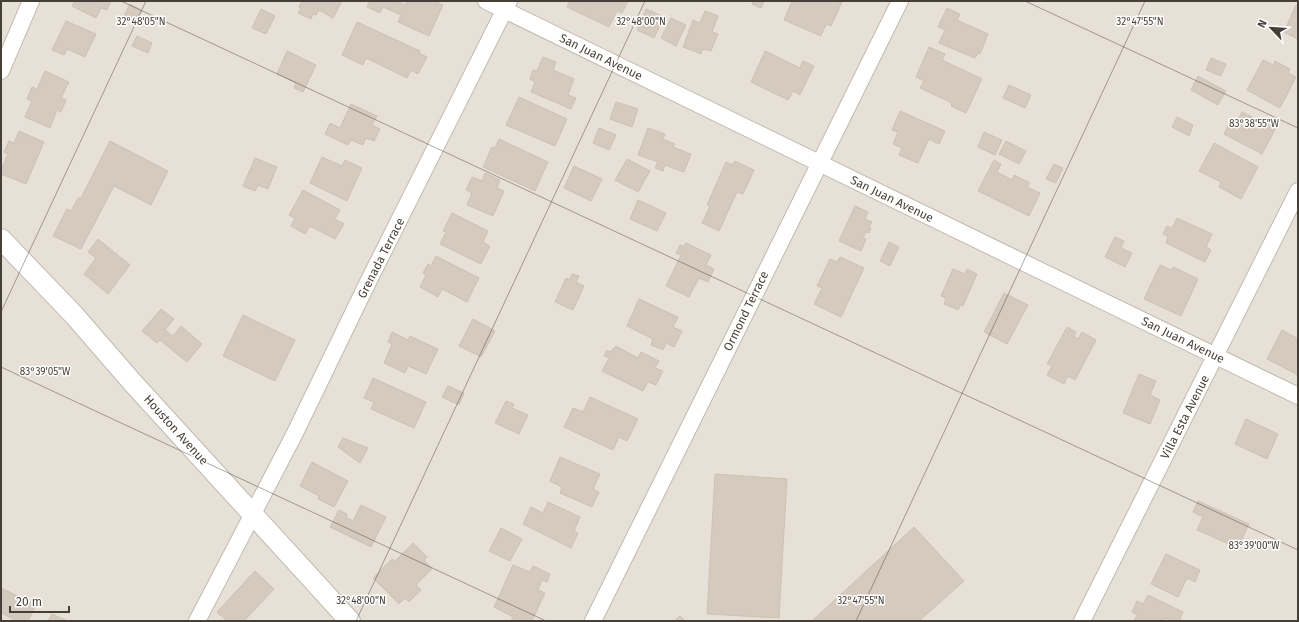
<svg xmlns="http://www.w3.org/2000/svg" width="1299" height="622" font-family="'Fira Sans',sans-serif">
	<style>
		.residential { fill: #e7e0d7 }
		.building { fill: #d4cabe; stroke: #cfc1b2 }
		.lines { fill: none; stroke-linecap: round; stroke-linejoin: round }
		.minor-casing { stroke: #c1b9ae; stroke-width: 18 }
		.tertiary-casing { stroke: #c1b9ae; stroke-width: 22 }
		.minor { stroke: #fff; stroke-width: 16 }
		.tertiary { stroke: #fff; stroke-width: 20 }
		.ticks { fill: none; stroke: #463f37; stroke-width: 1; stroke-opacity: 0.45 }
		.labels { text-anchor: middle; stroke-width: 3; stroke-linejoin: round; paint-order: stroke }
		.street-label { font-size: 12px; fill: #463f37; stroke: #fff }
		.ticks-label { font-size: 10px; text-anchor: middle; fill: #463f37; stroke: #fff; stroke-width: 3; stroke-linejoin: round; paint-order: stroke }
	</style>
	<rect width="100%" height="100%" fill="#f3efe8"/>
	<!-- residential -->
	<rect class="residential" x="1" y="1" width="1297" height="620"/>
	<!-- building -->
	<g class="building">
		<path d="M 75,1 L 111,1 L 107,10 L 101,8 L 96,18 L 72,6 Z"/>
		<path d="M 302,1 L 342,1 L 333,18 L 319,10 L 316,15 L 313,14 L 311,19 L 298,13 L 301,8 L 299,7 Z"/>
		<path d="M 370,1 L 396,1 L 405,5 L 407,1 L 433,1 L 443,5 L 429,36 L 398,22 L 401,15 L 383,7 L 380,13 L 367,7 Z"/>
		<path d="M 570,1 L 628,1 L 622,13 L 617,11 L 609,27 L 567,7 Z"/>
		<path d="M 753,1 L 764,1 L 761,8 L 752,4 Z"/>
		<path d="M 792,1 L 819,1 L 824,3 L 824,1 L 842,2 L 831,26 L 826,24 L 821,36 L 784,20 Z"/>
		<path d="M 130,4 L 141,10 L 136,21 L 124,16 Z"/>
		<path d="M 1296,5 L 1298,6 L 1298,39 L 1284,32 Z"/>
		<path d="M 947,8 L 960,14 L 957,20 L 988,34 L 980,54 L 978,53 L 975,58 L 939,43 L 945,30 L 938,27 Z"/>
		<path d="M 261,9 L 275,16 L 266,34 L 252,28 Z"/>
		<path d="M 646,9 L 664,17 L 654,38 L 637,30 Z"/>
		<path d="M 705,11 L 718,16 L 712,32 L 718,34 L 711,51 L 703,49 L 701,54 L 683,47 L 693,20 L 700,23 Z"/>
		<path d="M 671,18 L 686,25 L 676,46 L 661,38 Z"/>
		<path d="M 66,21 L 96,34 L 85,57 L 67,49 L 64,55 L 52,50 Z"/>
		<path d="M 357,22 L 420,51 L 419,53 L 427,57 L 418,74 L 411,70 L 407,78 L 366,58 L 363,65 L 342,55 Z"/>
		<path d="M 137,36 L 152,43 L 148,53 L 132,46 Z"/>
		<path d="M 929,47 L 945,54 L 942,60 L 982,79 L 966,113 L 951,106 L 952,103 L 920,88 L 924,81 L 916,77 Z"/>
		<path d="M 287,51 L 316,65 L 303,92 L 294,88 L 296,83 L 277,74 Z"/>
		<path d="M 765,51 L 800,68 L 803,61 L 814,66 L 800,95 L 793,91 L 788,100 L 751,82 Z"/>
		<path d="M 543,57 L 556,62 L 553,70 L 574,79 L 568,95 L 576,98 L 571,109 L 531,92 L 535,82 L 530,79 L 533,70 L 537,71 Z"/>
		<path d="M 1211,58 L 1226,64 L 1221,76 L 1206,70 Z"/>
		<path d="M 1263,60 L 1273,65 L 1275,61 L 1290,69 L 1288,73 L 1296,77 L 1280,108 L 1247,90 Z"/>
		<path d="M 45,71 L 69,82 L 61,98 L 66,100 L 61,112 L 57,110 L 50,128 L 25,117 L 32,101 L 27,99 L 32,87 L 37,89 Z"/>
		<path d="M 1198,76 L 1226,91 L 1218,105 L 1191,90 Z"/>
		<path d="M 1009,85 L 1031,95 L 1025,108 L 1003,98 Z"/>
		<path d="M 519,97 L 567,119 L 555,146 L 506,125 Z"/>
		<path d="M 616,102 L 638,109 L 632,127 L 610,119 Z"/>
		<path d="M 351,104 L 377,116 L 372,125 L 380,129 L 374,141 L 366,138 L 363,145 L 351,140 L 348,145 L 325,134 L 330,123 L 340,128 Z"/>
		<path d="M 900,111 L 945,131 L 939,144 L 929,139 L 918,163 L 899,155 L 902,148 L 893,144 L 898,132 L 892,130 Z"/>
		<path d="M 1242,112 L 1264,123 L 1267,118 L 1278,124 L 1262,154 L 1224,134 L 1228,126 L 1233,129 Z"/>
		<path d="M 1177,117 L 1193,125 L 1189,136 L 1172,127 Z"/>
		<path d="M 599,128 L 616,135 L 609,150 L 593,143 Z"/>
		<path d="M 648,128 L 665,134 L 663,139 L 675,144 L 673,147 L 691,154 L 684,172 L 665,165 L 663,171 L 655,168 L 658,162 L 638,155 Z"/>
		<path d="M 19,131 L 44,142 L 26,184 L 1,174 L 1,170 L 8,154 L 4,152 L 9,141 L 14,143 Z"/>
		<path d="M 984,132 L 1002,140 L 995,155 L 978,147 Z"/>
		<path d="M 499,139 L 548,162 L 535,191 L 483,167 L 492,147 L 495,148 Z"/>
		<path d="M 110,141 L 168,171 L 151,205 L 114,186 L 81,249 L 53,236 L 67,209 L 71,211 L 78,198 L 81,198 Z"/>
		<path d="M 1006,141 L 1026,151 L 1019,164 L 999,154 Z"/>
		<path d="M 1214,143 L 1258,167 L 1241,199 L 1219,187 L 1221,182 L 1199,171 Z"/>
		<path d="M 322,157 L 342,166 L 345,160 L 362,168 L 347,201 L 310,183 Z"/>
		<path d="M 255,158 L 277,167 L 268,189 L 258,185 L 255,191 L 243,186 Z"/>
		<path d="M 627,159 L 650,171 L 638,192 L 615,180 Z"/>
		<path d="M 994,160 L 1001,164 L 997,172 L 1012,180 L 1014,175 L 1030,183 L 1027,187 L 1040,193 L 1029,216 L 978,191 Z"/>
		<path d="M 735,161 L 754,170 L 743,194 L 737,192 L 719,231 L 702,223 L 710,206 L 707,205 L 726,162 L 733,165 Z"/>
		<path d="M 1054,164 L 1063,168 L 1056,183 L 1046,179 Z"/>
		<path d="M 574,166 L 602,179 L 591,201 L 564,188 Z"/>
		<path d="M 485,173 L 500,180 L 497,188 L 504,191 L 493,216 L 467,205 L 472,193 L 466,190 L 472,177 L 482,181 Z"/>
		<path d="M 303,190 L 340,210 L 335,219 L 344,224 L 335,239 L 310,226 L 305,234 L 291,226 L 295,218 L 289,215 Z"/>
		<path d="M 638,200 L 666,213 L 657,231 L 630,219 Z"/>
		<path d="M 855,206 L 868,212 L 865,219 L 872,222 L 869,227 L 871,228 L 869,233 L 866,232 L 863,238 L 866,239 L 861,251 L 839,241 Z"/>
		<path d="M 452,213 L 488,231 L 483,242 L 490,246 L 481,264 L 440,244 L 446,232 L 443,231 Z"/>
		<path d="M 1177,218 L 1212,234 L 1206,247 L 1211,250 L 1205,262 L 1166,243 L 1168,237 L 1163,234 L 1167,226 L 1172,228 Z"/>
		<path d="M 1115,237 L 1124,241 L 1121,248 L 1132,253 L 1125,267 L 1105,257 Z"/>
		<path d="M 98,239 L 130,265 L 108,294 L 84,274 L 96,258 L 88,252 Z"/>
		<path d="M 889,242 L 899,247 L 890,266 L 880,261 Z"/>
		<path d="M 686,243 L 711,255 L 706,265 L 714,269 L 708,282 L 699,278 L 689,297 L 666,286 L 681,255 L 676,253 L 680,245 L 683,246 Z"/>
		<path d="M 436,256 L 479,278 L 467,302 L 442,289 L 438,297 L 420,287 L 426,275 L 423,273 L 428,264 L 431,266 Z"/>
		<path d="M 840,257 L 864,268 L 841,317 L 814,304 L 822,288 L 817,286 L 830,259 L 837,262 Z"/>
		<path d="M 1160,265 L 1171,270 L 1173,267 L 1198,279 L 1181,316 L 1144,299 Z"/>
		<path d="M 953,269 L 965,274 L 967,269 L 977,274 L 963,306 L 961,305 L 958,310 L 944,304 L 946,298 L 941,296 Z"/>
		<path d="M 572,274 L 579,276 L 576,282 L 584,286 L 573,310 L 555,302 L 566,278 L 569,280 Z"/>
		<path d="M 1004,293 L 1028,305 L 1007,344 L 984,332 Z"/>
		<path d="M 639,299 L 678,317 L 673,327 L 682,331 L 674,347 L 666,343 L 663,350 L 651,345 L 653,339 L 627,326 Z"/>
		<path d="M 161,309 L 174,319 L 165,330 L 173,336 L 181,326 L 202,344 L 187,362 L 160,340 L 157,343 L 142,331 Z"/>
		<path d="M 243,315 L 295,340 L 275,381 L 223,356 Z"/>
		<path d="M 473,319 L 495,331 L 481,357 L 459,346 Z"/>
		<path d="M 1067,327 L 1076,332 L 1074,336 L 1078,339 L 1082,332 L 1096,340 L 1075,380 L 1068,376 L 1064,384 L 1047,375 L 1052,366 L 1047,364 Z"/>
		<path d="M 1282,330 L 1298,339 L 1298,375 L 1267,359 Z"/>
		<path d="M 392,332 L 408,340 L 410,336 L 438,349 L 426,374 L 408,366 L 405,373 L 384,363 L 392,344 L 388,342 Z"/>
		<path d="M 616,346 L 638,358 L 641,352 L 659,361 L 655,368 L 663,371 L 656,385 L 648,382 L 643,391 L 602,371 L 609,358 L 604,356 L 607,350 L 610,352 Z"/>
		<path d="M 1139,374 L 1156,381 L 1150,395 L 1160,400 L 1150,424 L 1123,413 Z"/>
		<path d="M 373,378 L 426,402 L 414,428 L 371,409 L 374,402 L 364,398 Z"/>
		<path d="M 448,386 L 464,393 L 459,405 L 442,397 Z"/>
		<path d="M 590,397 L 638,419 L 627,441 L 619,437 L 613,450 L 564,427 L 573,408 L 583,412 Z"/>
		<path d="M 506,401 L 514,404 L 512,408 L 528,415 L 519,434 L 495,423 Z"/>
		<path d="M 1246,419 L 1278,434 L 1267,459 L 1235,444 Z"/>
		<path d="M 343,438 L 368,448 L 360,463 L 338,447 Z"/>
		<path d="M 560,457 L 600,474 L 593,489 L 599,492 L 592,507 L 560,493 L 562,487 L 550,481 Z"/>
		<path d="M 312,462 L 348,481 L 334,507 L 318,499 L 319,496 L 300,486 Z"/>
		<path d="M 715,474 L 787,479 L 779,618 L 707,614 Z"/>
		<path d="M 1198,501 L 1249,524 L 1238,548 L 1197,530 L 1203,517 L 1193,512 Z"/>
		<path d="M 548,502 L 580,517 L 574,531 L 578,533 L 571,548 L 523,524 L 531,507 L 543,513 Z"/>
		<path d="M 361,505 L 386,517 L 371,547 L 330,527 L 339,510 L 347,514 L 346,517 L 353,521 Z"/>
		<path d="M 914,527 L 964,581 L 919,621 L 812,621 Z"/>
		<path d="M 501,528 L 522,539 L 510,561 L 489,551 Z"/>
		<path d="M 413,543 L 427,557 L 424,560 L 432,569 L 416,585 L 421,590 L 409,602 L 405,598 L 399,604 L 373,578 L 392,559 L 395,561 Z"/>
		<path d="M 1166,554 L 1200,570 L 1195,582 L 1187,578 L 1178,597 L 1151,584 Z"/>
		<path d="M 513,565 L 530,572 L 533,566 L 550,574 L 547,582 L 542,580 L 538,590 L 545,593 L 532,621 L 511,621 L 513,617 L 494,607 Z"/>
		<path d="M 255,571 L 274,589 L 244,621 L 227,621 L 217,612 Z"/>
		<path d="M 1,588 L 36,605 L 28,621 L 17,621 L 1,613 Z"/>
		<path d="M 1148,595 L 1183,612 L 1179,621 L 1173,621 L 1166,618 L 1164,621 L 1134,621 L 1137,615 L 1132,612 L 1137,601 L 1143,604 Z"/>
		<path d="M 52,614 L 68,621 L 48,621 Z"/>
		<path d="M 680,616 L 685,621 L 674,621 Z"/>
	</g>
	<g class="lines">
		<!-- minor casing -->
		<g class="minor-casing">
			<g id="minor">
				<path d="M 486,1 L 1298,396"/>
				<path d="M 1,71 L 31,1"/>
				<path d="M 197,621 L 294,435 L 368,282 L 509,1"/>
				<path d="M 593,621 L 900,1"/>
				<path d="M 1082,621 C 1154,478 1227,335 1298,191"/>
			</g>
		</g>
		<!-- tertiary casing -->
		<g class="tertiary-casing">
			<path id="tertiary" d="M 1,239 L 74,315 L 132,382 L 350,621"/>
		</g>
		<!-- minor -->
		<use href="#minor" class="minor"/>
		<!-- tertiary -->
		<use href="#tertiary" class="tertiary"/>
	</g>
	<!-- ticks -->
	<path class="ticks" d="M 121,1 L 1298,550M 1025,1 L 1298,128M 1,312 L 146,1M 1,367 L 546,621M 356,621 L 645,1M 856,621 L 1145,1"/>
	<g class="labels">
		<!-- street labels -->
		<g class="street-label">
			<text transform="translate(601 57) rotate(26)" y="4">San Juan Avenue</text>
			<text transform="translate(892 199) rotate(26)" y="4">San Juan Avenue</text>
			<text transform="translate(381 258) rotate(-63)" y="4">Grenada Terrace</text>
			<text transform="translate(746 311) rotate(-64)" y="4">Ormond Terrace</text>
			<text transform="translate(1183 340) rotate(26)" y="4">San Juan Avenue</text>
			<text transform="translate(1185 417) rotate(-63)" y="4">Villa Esta Avenue</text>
			<text transform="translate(176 430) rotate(48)" y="4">Houston Avenue</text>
		</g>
	</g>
	<g class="ticks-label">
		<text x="141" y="25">32°48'05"N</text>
		<text x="641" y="25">32°48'00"N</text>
		<text x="1140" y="25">32°47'55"N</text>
		<text x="1254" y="127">83°38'55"W</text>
		<text x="45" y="375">83°39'05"W</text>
		<text x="1254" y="549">83°39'00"W</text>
		<text x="361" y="604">32°48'00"N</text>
		<text x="861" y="604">32°47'55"N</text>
	</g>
	<!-- border -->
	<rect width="1299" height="622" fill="none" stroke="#463f37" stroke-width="4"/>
	<!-- north arrow -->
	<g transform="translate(1271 28) rotate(295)" stroke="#ffffff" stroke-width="3" paint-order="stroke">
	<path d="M0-3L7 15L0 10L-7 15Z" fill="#463f37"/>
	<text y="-6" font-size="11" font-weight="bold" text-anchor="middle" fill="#463f37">N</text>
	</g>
	<!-- scale -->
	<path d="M10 606v6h59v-6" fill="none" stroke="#463f37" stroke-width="2"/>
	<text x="16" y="606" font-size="12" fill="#463f37" stroke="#ffffff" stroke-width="3" paint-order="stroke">20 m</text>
</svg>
